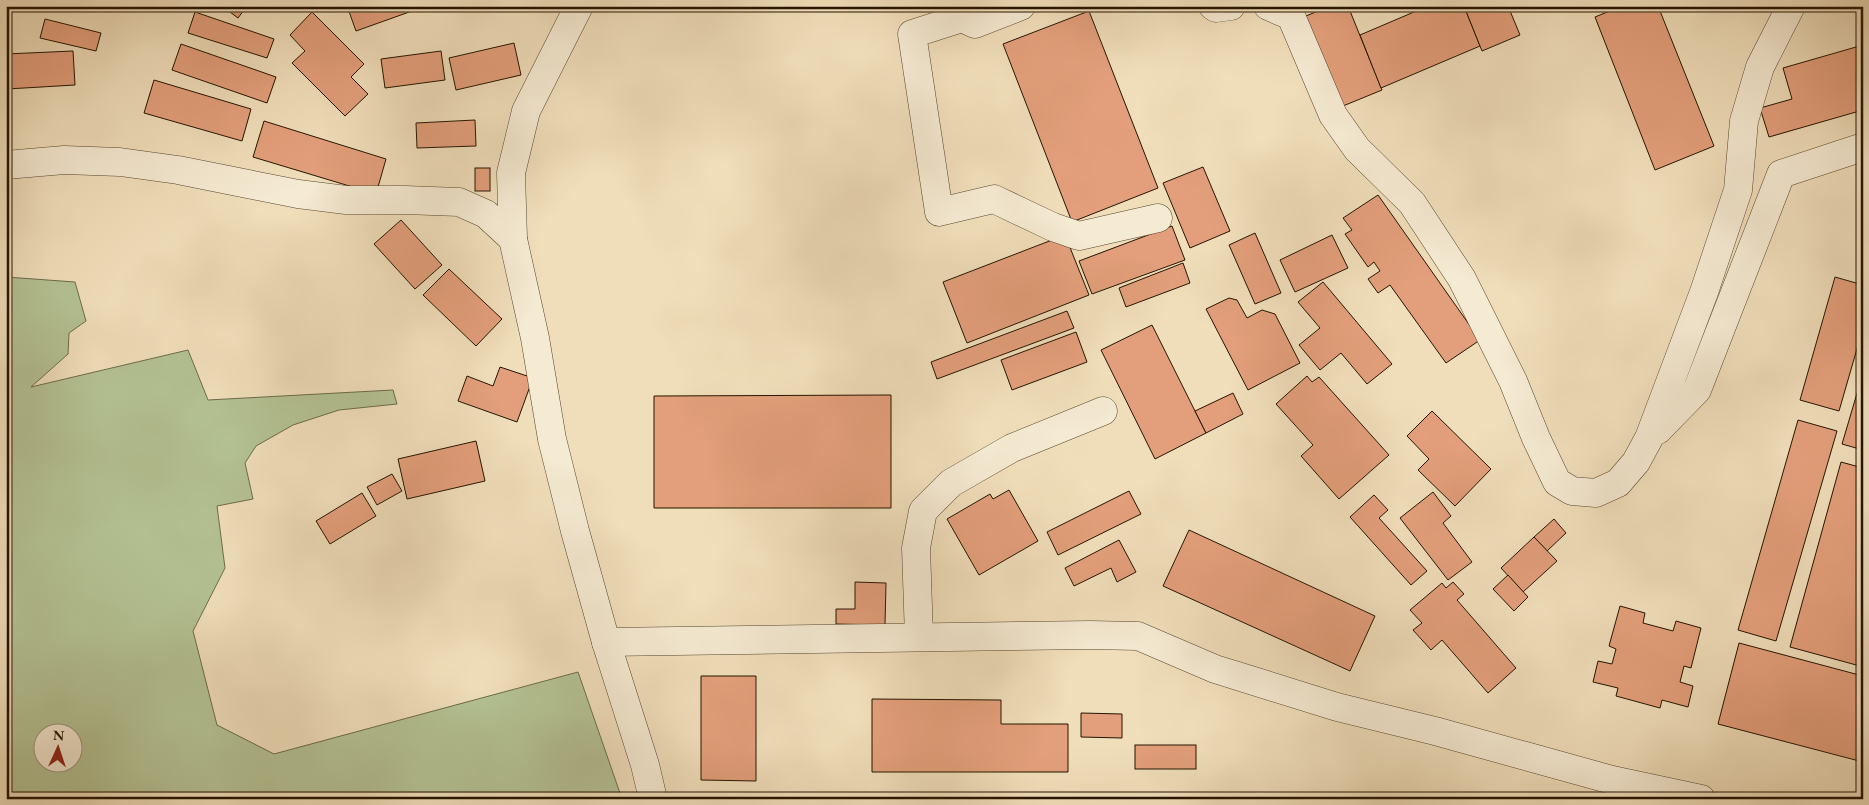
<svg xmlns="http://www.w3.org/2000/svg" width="1869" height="805" font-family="'EB Garamond',serif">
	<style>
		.green { fill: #b4c294; stroke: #6c6b4a; fill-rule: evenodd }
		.building { fill: #e39f7b; stroke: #241400 }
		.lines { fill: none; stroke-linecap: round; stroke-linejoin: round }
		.minor-casing { stroke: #57462e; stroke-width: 29 }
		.minor { stroke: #f5ead2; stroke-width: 28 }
	</style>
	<rect width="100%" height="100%" fill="#f0deba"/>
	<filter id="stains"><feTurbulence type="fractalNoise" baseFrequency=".004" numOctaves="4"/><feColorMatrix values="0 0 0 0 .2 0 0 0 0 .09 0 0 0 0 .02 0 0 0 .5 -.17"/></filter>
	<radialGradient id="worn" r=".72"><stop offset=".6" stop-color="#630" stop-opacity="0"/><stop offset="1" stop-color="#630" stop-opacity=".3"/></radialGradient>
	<!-- green -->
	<path class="green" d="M 6,277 L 75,282 L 86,321 L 69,333 L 68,354 L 31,387 L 188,350 L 208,400 L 393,390 L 397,404 L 339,410 L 293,425 L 256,446 L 245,463 L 253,499 L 217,506 L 225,568 L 193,631 L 217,725 L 274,754 L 578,672 L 622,799 L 6,799 ZM 42,732 L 72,732 L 72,762 L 42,762 Z"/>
	<!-- building -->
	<g class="building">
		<path d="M 222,6 L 247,6 L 238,18 Z"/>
		<path d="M 347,6 L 426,6 L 356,31 Z"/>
		<path d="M 1330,6 L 1348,6 L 1382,90 L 1343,106 L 1306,16 Z"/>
		<path d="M 1428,6 L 1464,6 L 1480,46 L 1381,88 L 1360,35 Z"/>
		<path d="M 1464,6 L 1508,6 L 1520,35 L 1482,51 Z"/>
		<path d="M 1622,6 L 1658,6 L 1714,146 L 1655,170 L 1595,17 Z"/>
		<path d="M 1089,11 L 1158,188 L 1072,222 L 1003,44 Z"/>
		<path d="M 195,12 L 274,39 L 267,58 L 188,33 Z"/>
		<path d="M 312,12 L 364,64 L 351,77 L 368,94 L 345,116 L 292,63 L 305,51 L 290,35 Z"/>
		<path d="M 45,19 L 101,33 L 96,51 L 40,38 Z"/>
		<path d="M 514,43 L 521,75 L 456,90 L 449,58 Z"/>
		<path d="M 181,44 L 276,77 L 267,103 L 172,70 Z"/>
		<path d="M 1863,45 L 1863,110 L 1769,137 L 1760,108 L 1792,99 L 1783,68 Z"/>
		<path d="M 73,51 L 75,85 L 7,89 L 6,54 Z"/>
		<path d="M 441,51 L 445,80 L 385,88 L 381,59 Z"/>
		<path d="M 154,80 L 251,109 L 242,141 L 144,113 Z"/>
		<path d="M 475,120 L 476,146 L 417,148 L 416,123 Z"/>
		<path d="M 264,121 L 386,159 L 376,194 L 253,157 Z"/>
		<path d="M 1203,167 L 1230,231 L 1190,248 L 1163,183 Z"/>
		<rect x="475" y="168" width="15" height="23"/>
		<path d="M 1378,195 L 1480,340 L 1446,363 L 1390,285 L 1378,293 L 1368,279 L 1380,271 L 1374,262 L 1368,267 L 1345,234 L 1352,230 L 1343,218 Z"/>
		<path d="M 401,220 L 442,265 L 415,289 L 374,244 Z"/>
		<path d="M 1172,226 L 1185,260 L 1092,294 L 1079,261 Z"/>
		<path d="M 1255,233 L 1281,293 L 1255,304 L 1229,245 Z"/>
		<path d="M 1065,235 L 1089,295 L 967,343 L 943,282 Z"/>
		<path d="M 1332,235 L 1348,268 L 1295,292 L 1280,260 Z"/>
		<path d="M 1183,263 L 1190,283 L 1126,307 L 1119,288 Z"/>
		<path d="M 449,269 L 502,319 L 476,346 L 423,295 Z"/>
		<path d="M 1835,277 L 1863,285 L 1863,328 L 1839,411 L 1800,400 Z"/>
		<path d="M 1323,282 L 1392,364 L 1367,384 L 1341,353 L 1320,370 L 1299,345 L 1320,328 L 1298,302 Z"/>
		<path d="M 1229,298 L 1237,300 L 1247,318 L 1262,310 L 1275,314 L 1300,363 L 1248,390 L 1206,309 Z"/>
		<path d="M 1067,311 L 1074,328 L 937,379 L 931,362 Z"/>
		<path d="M 1152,325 L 1206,433 L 1155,459 L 1101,350 Z"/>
		<path d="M 1076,332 L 1087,362 L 1012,390 L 1001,360 Z"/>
		<path d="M 500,367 L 533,378 L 517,422 L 458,401 L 467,376 L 493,386 Z"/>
		<path d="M 1863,373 L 1863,450 L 1842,444 Z"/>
		<path d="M 1307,376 L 1312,382 L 1319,377 L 1389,455 L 1339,499 L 1301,456 L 1313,445 L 1276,404 Z"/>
		<path d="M 1233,393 L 1243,414 L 1206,433 L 1195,411 Z"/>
		<path d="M 891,395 L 891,508 L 654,508 L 654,396 Z"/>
		<path d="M 1432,411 L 1491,469 L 1455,506 L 1418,470 L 1429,459 L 1407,436 Z"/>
		<path d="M 1798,420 L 1837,431 L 1776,641 L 1738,630 Z"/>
		<path d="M 476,441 L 485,481 L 407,499 L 398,459 Z"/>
		<path d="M 1841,462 L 1863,468 L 1863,656 L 1860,666 L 1790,647 Z"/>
		<path d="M 392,474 L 402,491 L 377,505 L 367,487 Z"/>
		<path d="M 1009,490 L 1038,541 L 979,575 L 947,519 L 990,494 L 993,499 Z"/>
		<path d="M 1129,491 L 1141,514 L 1058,555 L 1047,532 Z"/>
		<path d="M 1433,492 L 1451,516 L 1443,523 L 1472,562 L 1448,580 L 1400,518 Z"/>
		<path d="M 362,493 L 376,516 L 330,544 L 316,521 Z"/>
		<path d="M 1374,495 L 1388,510 L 1379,518 L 1427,571 L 1411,585 L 1350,517 Z"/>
		<path d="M 1554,519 L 1566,533 L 1547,551 L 1534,537 Z"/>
		<path d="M 1189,530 L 1375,616 L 1350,671 L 1163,586 Z"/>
		<path d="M 1534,537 L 1557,561 L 1523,592 L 1501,568 Z"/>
		<path d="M 1119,540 L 1136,572 L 1117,582 L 1111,568 L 1074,586 L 1065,568 Z"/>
		<path d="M 1508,575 L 1528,597 L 1514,611 L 1493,589 Z"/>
		<path d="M 855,582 L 886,583 L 885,625 L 836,624 L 836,609 L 855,609 Z"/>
		<path d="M 1453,582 L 1464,594 L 1457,600 L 1516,668 L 1488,693 L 1442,640 L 1431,650 L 1413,630 L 1422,623 L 1410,610 L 1442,583 L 1446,588 Z"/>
		<path d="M 1620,606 L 1645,613 L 1643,623 L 1673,631 L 1676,621 L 1701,628 L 1691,668 L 1684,666 L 1680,682 L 1693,686 L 1688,707 L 1662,700 L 1660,708 L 1616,696 L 1618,688 L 1593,682 L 1598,661 L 1612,664 L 1616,649 L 1609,646 Z"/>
		<path d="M 1739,643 L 1863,676 L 1863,762 L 1718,724 Z"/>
		<path d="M 701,676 L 756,676 L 756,781 L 701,780 Z"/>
		<path d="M 872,699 L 1001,700 L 1001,724 L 1068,724 L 1068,772 L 872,772 Z"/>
		<path d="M 1081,713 L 1122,714 L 1122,738 L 1081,737 Z"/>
		<rect x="1135" y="745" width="61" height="24"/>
	</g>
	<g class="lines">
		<!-- minor casing -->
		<g class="minor-casing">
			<g id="minor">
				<path d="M 579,6 L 526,111 L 511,173 L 513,239 L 535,338 L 552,439 L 575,531 L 606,642 L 645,765 L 653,799"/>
				<path d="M 957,6 L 962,18 L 975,24 L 1021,6"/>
				<path d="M 1213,6 L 1216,8 L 1231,6"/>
				<path d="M 1268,6 L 1291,16 L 1333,115 L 1357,149 L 1412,203 L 1462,279 L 1513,381 L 1536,438 L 1557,482 L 1572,491 L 1596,493 L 1618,483 L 1636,462 L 1649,438 L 1704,292 L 1738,190 L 1744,121 L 1760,67 L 1791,6"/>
				<path d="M 962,18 L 912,34 L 939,212 L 994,199 L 1053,227 L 1079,236 L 1158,218"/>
				<path d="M 6,165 L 64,160 L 120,162 L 178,170 L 298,194 L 346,200 L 405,200 L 459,202 L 486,214 L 513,239"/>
				<path d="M 1658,430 L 1697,390 L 1781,174 L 1863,147"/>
				<path d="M 919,637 L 916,548 L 923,511 L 951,483 L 1012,448 L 1103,411"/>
				<path d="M 606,642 L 1090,635 L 1138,636 L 1215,669 L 1337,707 L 1435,731 L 1612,780 L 1701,799"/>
			</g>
		</g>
		<!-- minor -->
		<use href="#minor" class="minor"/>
	</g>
	<!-- margin -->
	<rect width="1869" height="805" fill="none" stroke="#f0deba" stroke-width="25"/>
	<rect x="8" y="8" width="1854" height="790" fill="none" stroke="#241400" stroke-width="2.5"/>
	<rect x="12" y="12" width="1844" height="780" fill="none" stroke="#241400"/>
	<!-- north arrow -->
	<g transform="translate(58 748) rotate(3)"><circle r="24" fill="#f5ead2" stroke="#a1947e"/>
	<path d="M0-4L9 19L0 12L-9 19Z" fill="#8f2418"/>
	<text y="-8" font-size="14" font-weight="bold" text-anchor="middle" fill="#241400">N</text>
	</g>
	<rect width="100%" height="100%" filter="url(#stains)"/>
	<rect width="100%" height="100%" fill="url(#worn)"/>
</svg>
